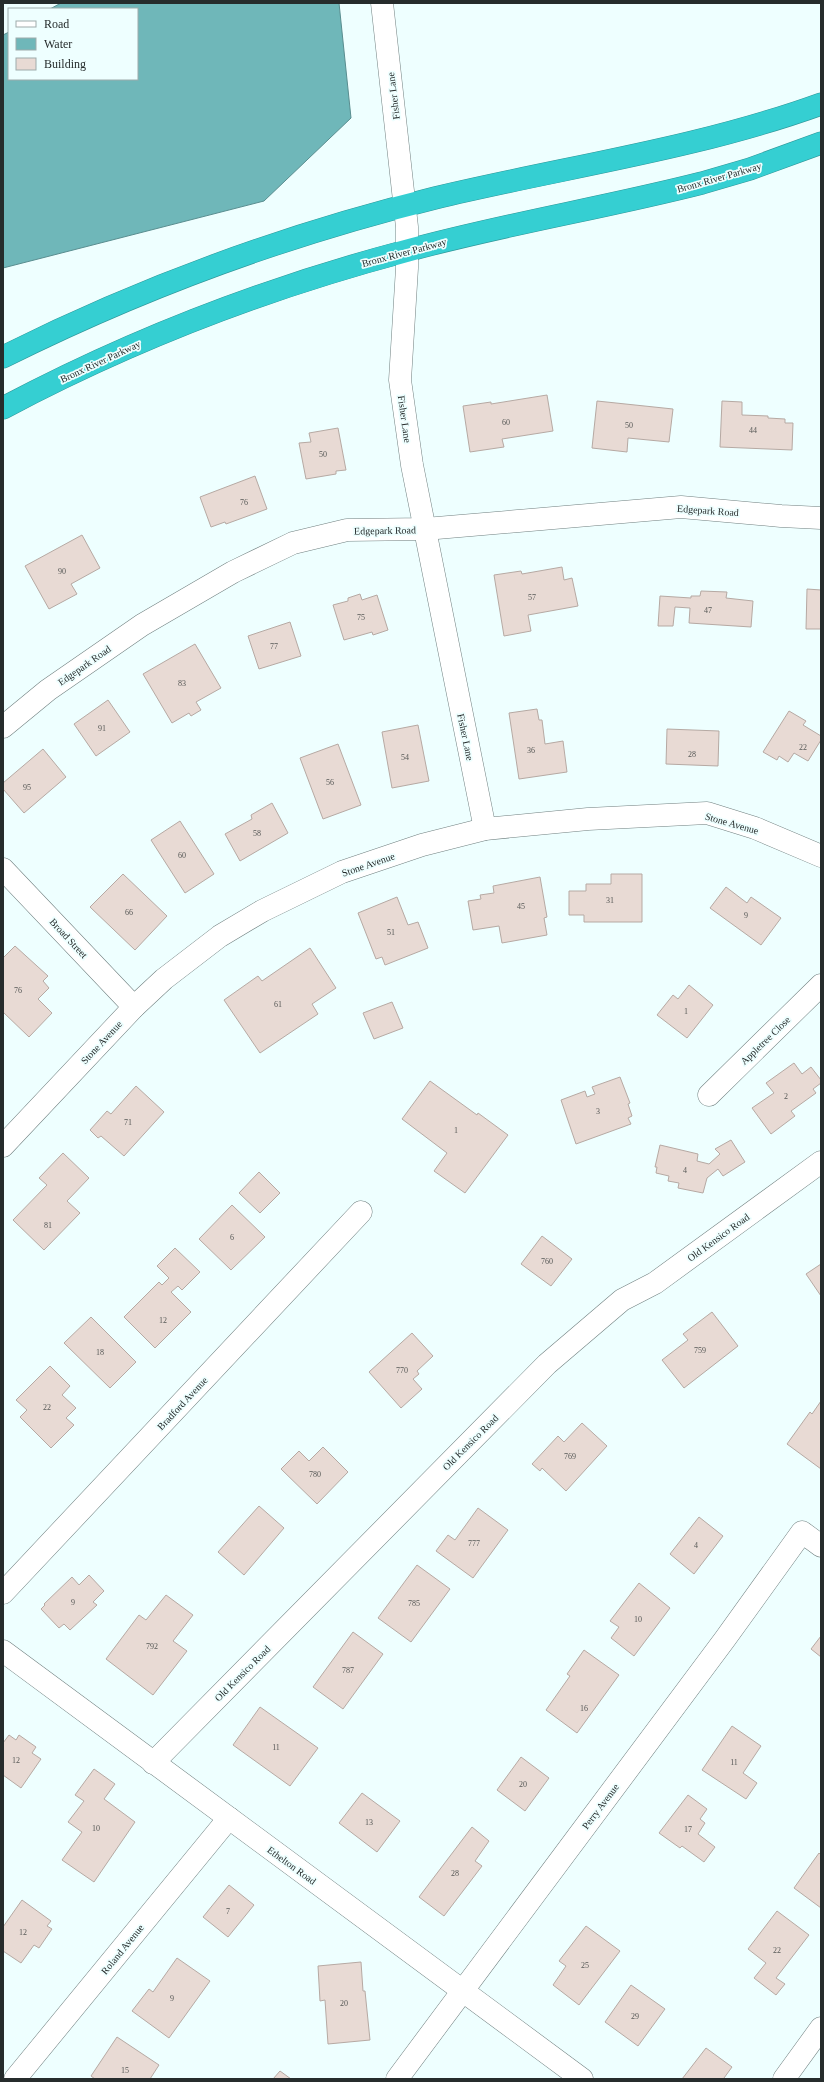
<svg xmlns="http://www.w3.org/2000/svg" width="824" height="2082" font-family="'Times New Roman',serif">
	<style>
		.water { fill: #6fb7b9; stroke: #598d8f }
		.building { fill: #e8dad4; stroke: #b6a9a3 }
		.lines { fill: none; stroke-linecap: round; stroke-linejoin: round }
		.minor-casing { stroke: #718080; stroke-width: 23 }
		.highway-casing { stroke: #309698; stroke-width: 23 }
		.minor { stroke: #fff; stroke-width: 22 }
		.highway { stroke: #35cfd2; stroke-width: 22 }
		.labels { text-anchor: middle; stroke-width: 3.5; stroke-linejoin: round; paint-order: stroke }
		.number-label { font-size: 8px; fill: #565856 }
		.street-label { font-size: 10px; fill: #262c2c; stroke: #eff }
	</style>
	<rect width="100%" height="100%" fill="#eff"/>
	<!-- water -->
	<path class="water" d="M 61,3 L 339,3 L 351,118 L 264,201 L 3,268 L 3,35 L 9,32 L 9,79 L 137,79 L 137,9 L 50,9 Z"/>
	<!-- building -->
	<g class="building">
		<path d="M 547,395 L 553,431 L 502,439 L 504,447 L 470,452 L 463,406 L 491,402 L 491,404 Z"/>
		<path d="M 597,401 L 673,409 L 669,442 L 628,438 L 627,452 L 592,448 Z"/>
		<path d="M 722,401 L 742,402 L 742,415 L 768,416 L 768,418 L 785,419 L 785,423 L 793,423 L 792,450 L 720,447 Z"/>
		<path d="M 338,428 L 346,470 L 336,471 L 336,474 L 306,479 L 299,443 L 311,442 L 309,433 Z"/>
		<path d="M 255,476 L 267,509 L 226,524 L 225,522 L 211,527 L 200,497 Z"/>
		<path d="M 82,535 L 100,568 L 71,584 L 77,594 L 49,609 L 25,566 Z"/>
		<path d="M 562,567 L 564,580 L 572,578 L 578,606 L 528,615 L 531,631 L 504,636 L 494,575 L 521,571 L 522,574 Z"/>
		<path d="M 807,589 L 821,590 L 821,629 L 806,629 Z"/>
		<path d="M 701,591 L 727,592 L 726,598 L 753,601 L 751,627 L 689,623 L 690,608 L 675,607 L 673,626 L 658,626 L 660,596 L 691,598 L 691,596 L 700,596 Z"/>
		<path d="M 360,594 L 362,600 L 377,595 L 388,630 L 373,635 L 372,632 L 344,640 L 333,605 L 348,601 L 348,598 Z"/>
		<path d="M 290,622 L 301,656 L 259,669 L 248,636 Z"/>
		<path d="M 195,644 L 221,688 L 196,702 L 201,710 L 191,716 L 189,713 L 172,723 L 143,674 Z"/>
		<path d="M 108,700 L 130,732 L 96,756 L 74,724 Z"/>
		<path d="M 537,709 L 539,720 L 542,720 L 545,744 L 563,741 L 567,772 L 519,779 L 509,713 Z"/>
		<path d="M 789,711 L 806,721 L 803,725 L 821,736 L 821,740 L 808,761 L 794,753 L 788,762 L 779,756 L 777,760 L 763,752 Z"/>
		<path d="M 418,725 L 429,781 L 392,788 L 382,732 Z"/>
		<path d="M 667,729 L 719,731 L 718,766 L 666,764 Z"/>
		<path d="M 338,744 L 361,805 L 323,819 L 300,758 Z"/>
		<path d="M 43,749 L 66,777 L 24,813 L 3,789 L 3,783 Z"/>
		<path d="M 272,803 L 288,833 L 240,861 L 225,834 L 252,819 L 251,815 Z"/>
		<path d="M 180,821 L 214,874 L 185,893 L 151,840 Z"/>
		<path d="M 123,874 L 167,916 L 135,950 L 90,907 Z"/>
		<path d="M 611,874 L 642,874 L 642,922 L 584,922 L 584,915 L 569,915 L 569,891 L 586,891 L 586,884 L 611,884 Z"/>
		<path d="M 540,877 L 547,917 L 544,918 L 547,935 L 502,943 L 499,926 L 473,930 L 468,901 L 481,899 L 480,895 L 494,893 L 493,886 Z"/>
		<path d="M 726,887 L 747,903 L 751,897 L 781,918 L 761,945 L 710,908 Z"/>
		<path d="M 397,897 L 408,925 L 418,922 L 428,948 L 385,965 L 382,957 L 376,959 L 358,913 Z"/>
		<path d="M 15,946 L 48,976 L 43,981 L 49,988 L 38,999 L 52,1013 L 29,1037 L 3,1012 L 3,958 Z"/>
		<path d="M 310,948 L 336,988 L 312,1004 L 318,1014 L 260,1053 L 224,1000 L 258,976 L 262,981 Z"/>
		<path d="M 689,985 L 713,1005 L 687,1038 L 657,1015 L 673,995 L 678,999 Z"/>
		<path d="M 392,1002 L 403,1028 L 374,1039 L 363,1013 Z"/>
		<path d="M 794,1063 L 802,1074 L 811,1067 L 821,1080 L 821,1083 L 813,1089 L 816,1093 L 791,1111 L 795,1116 L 771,1134 L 752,1108 L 774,1093 L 766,1083 Z"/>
		<path d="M 620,1077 L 630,1103 L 628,1104 L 632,1116 L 628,1118 L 631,1124 L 576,1144 L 561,1100 L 585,1091 L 587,1097 L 595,1094 L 592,1087 Z"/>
		<path d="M 430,1081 L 477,1115 L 478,1113 L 508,1135 L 465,1193 L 434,1171 L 447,1153 L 402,1119 Z"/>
		<path d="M 136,1086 L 164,1112 L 124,1156 L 101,1136 L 98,1138 L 90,1130 L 107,1111 L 111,1114 Z"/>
		<path d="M 731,1140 L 745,1162 L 723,1176 L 718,1169 L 707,1178 L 703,1193 L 678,1188 L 679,1183 L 668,1181 L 669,1176 L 656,1173 L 657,1167 L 655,1167 L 660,1145 L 698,1154 L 697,1161 L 709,1164 L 720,1154 L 715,1149 Z"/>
		<path d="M 63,1153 L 89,1178 L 67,1201 L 80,1213 L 44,1250 L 13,1220 L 47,1185 L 39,1178 Z"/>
		<path d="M 259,1172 L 280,1193 L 260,1213 L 239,1193 Z"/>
		<path d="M 232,1205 L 265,1237 L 231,1270 L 199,1239 Z"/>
		<path d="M 542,1236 L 572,1259 L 551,1286 L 521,1264 Z"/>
		<path d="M 175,1248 L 200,1272 L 182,1290 L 178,1286 L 171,1292 L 191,1312 L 155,1348 L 124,1317 L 159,1282 L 162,1285 L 169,1278 L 157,1266 Z"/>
		<path d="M 821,1264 L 821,1296 L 806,1274 Z"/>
		<path d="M 712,1312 L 738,1346 L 684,1388 L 662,1360 L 688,1340 L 683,1334 Z"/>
		<path d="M 91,1317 L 136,1362 L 110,1388 L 64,1343 Z"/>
		<path d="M 412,1333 L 433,1356 L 417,1371 L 419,1374 L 413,1379 L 422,1389 L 401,1408 L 369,1372 Z"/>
		<path d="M 50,1366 L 70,1386 L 62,1395 L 76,1408 L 66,1418 L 74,1425 L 51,1448 L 20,1417 L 27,1410 L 16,1400 Z"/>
		<path d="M 821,1401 L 821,1469 L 787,1444 L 810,1412 L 812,1414 Z"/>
		<path d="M 582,1423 L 607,1446 L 566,1491 L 542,1468 L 540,1471 L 532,1464 L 558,1436 L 564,1442 Z"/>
		<path d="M 323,1447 L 348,1472 L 317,1504 L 281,1469 L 299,1451 L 309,1461 Z"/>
		<path d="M 259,1506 L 284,1528 L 244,1575 L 218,1552 Z"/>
		<path d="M 478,1508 L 508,1530 L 473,1578 L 436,1551 L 448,1535 L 455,1540 Z"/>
		<path d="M 699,1517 L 723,1536 L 694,1574 L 670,1554 Z"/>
		<path d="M 417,1565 L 450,1589 L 411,1642 L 378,1618 Z"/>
		<path d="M 89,1575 L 104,1591 L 93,1602 L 97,1605 L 70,1630 L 64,1624 L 59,1628 L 41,1609 L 45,1605 L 44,1604 L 72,1577 L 79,1585 Z"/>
		<path d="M 639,1583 L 670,1608 L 634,1656 L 611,1638 L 619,1627 L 610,1621 Z"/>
		<path d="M 166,1595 L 193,1615 L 173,1641 L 187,1651 L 153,1695 L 106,1659 L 139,1615 L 146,1620 Z"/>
		<path d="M 353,1632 L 383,1654 L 343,1709 L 313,1687 Z"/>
		<path d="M 821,1636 L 821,1657 L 811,1649 Z"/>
		<path d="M 584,1650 L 619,1675 L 577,1733 L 546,1710 L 570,1676 L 567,1674 Z"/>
		<path d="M 260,1707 L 318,1748 L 290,1786 L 233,1745 Z"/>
		<path d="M 732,1726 L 761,1746 L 743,1773 L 757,1783 L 746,1799 L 702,1770 Z"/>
		<path d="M 9,1735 L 16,1740 L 19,1735 L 36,1747 L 32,1753 L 41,1759 L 21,1788 L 3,1775 L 3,1743 Z"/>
		<path d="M 521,1757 L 549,1778 L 525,1811 L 497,1790 Z"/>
		<path d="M 94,1769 L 115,1784 L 104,1799 L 135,1822 L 94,1882 L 62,1860 L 82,1832 L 68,1822 L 84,1801 L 75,1795 Z"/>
		<path d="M 362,1793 L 400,1821 L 377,1852 L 339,1823 Z"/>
		<path d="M 688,1795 L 707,1809 L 700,1819 L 705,1823 L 698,1834 L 715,1847 L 704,1862 L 682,1846 L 680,1848 L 659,1833 Z"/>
		<path d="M 472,1827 L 489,1841 L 475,1861 L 482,1866 L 444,1916 L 419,1897 Z"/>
		<path d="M 819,1853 L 821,1855 L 821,1908 L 794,1888 Z"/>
		<path d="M 229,1885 L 254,1905 L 228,1937 L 203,1917 Z"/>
		<path d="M 22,1900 L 51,1921 L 47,1926 L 52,1929 L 39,1948 L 34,1945 L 21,1963 L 3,1951 L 3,1927 Z"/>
		<path d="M 777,1911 L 809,1935 L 776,1978 L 785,1984 L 776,1995 L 754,1978 L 766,1963 L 748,1949 Z"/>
		<path d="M 586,1926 L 620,1951 L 579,2005 L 553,1985 L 566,1966 L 559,1961 Z"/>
		<path d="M 177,1958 L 210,1981 L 169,2038 L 132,2011 L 149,1989 L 153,1992 Z"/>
		<path d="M 361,1962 L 363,1991 L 365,1991 L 370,2040 L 328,2044 L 325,2000 L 320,2001 L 318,1966 Z"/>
		<path d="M 631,1985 L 665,2009 L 638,2046 L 605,2022 Z"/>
		<path d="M 117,2037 L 159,2065 L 150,2079 L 95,2079 L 91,2076 Z"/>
		<path d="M 706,2048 L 732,2067 L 724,2078 L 725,2079 L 682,2079 Z"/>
		<path d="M 280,2071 L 291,2079 L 273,2079 Z"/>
	</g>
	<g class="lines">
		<!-- minor casing -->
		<g class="minor-casing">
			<g id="minor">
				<path d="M 382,3 L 407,227 L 407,268 L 400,380 L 412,465 L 485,829"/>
				<path d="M 3,727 L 48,690 L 142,625 L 233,572 L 293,543 L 347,530 L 425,529 L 681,507 L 781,516 L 821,518"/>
				<path d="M 3,869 L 134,1007"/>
				<path d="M 709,1095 L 821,985"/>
				<path d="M 3,1146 L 134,1007 L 164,979 L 220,936 L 262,911 L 342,872 L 422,845 L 485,829 L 588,819 L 707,813 L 755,828 L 821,856"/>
				<path d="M 3,1593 L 361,1212"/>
				<path d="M 3,1651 L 582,2079"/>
				<path d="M 153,1763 L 547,1364 L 622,1300 L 655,1283 L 821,1162"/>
				<path d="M 15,2079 L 229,1818"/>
				<path d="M 397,2079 L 725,1639 L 802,1532 L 821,1546"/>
				<path d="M 784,2079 L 821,2028"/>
			</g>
		</g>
		<!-- highway casing -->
		<g class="highway-casing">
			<g id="highway">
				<path d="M 3,357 C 141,288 285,235 435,198 C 564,167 697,149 821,104"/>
				<path d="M 3,408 C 131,340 266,288 406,251 C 504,224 604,208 702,183 L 750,169 L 821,143"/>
			</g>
		</g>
		<!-- minor -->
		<use href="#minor" class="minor"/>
		<!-- highway -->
		<use href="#highway" class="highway"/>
	</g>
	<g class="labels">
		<!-- number labels -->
		<g class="number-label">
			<text x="506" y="425">60</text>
			<text x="629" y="428">50</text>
			<text x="753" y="433">44</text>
			<text x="323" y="457">50</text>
			<text x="244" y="505">76</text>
			<text x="62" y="574">90</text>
			<text x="532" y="600">57</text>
			<text x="708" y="613">47</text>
			<text x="361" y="620">75</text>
			<text x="274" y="649">77</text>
			<text x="182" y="686">83</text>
			<text x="102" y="731">91</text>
			<text x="803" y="750">22</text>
			<text x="531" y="753">36</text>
			<text x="692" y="757">28</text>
			<text x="405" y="760">54</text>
			<text x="330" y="785">56</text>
			<text x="27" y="790">95</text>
			<text x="257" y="836">58</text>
			<text x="182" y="858">60</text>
			<text x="610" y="903">31</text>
			<text x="521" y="909">45</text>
			<text x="129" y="915">66</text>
			<text x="746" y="918">9</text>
			<text x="391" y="935">51</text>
			<text x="18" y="993">76</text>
			<text x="278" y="1007">61</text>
			<text x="686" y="1014">1</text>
			<text x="786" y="1099">2</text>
			<text x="598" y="1114">3</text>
			<text x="128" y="1125">71</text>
			<text x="456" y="1133">1</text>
			<text x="685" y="1173">4</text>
			<text x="48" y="1228">81</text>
			<text x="232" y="1240">6</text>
			<text x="547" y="1264">760</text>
			<text x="163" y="1323">12</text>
			<text x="700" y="1353">759</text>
			<text x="100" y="1355">18</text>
			<text x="402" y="1373">770</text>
			<text x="47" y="1410">22</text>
			<text x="570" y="1459">769</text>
			<text x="315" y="1477">780</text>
			<text x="474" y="1546">777</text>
			<text x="696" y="1548">4</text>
			<text x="73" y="1605">9</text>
			<text x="414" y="1606">785</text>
			<text x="638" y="1622">10</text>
			<text x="152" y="1649">792</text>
			<text x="348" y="1673">787</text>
			<text x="584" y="1711">16</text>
			<text x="276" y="1750">11</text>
			<text x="16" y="1763">12</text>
			<text x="734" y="1765">11</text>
			<text x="523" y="1787">20</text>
			<text x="369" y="1825">13</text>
			<text x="96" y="1831">10</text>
			<text x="688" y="1832">17</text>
			<text x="455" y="1876">28</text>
			<text x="228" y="1914">7</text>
			<text x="23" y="1935">12</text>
			<text x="777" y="1953">22</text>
			<text x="585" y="1968">25</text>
			<text x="172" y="2001">9</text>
			<text x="344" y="2006">20</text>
			<text x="635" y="2019">29</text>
			<text x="125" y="2073">15</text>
		</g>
		<!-- street labels -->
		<g class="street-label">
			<text transform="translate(393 96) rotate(-97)" y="4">Fisher Lane</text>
			<text transform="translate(719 177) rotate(-16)" y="4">Bronx River Parkway</text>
			<text transform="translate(404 252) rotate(-15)" y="4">Bronx River Parkway</text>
			<text transform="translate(100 361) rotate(-25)" y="4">Bronx River Parkway</text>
			<text transform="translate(405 419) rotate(82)" y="4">Fisher Lane</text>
			<text transform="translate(708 510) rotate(4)" y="4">Edgepark Road</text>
			<text transform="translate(385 530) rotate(-1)" y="4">Edgepark Road</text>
			<text transform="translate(84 665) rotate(-35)" y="4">Edgepark Road</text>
			<text transform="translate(466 737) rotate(78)" y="4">Fisher Lane</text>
			<text transform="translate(732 823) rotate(16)" y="4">Stone Avenue</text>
			<text transform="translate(368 864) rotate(-19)" y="4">Stone Avenue</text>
			<text transform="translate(69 938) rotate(47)" y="4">Broad Street</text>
			<text transform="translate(765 1040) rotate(-44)" y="4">Appletree Close</text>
			<text transform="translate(101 1042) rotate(-47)" y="4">Stone Avenue</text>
			<text transform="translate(718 1237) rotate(-36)" y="4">Old Kensico Road</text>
			<text transform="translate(182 1403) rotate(-47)" y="4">Bradford Avenue</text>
			<text transform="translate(470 1442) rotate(-45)" y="4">Old Kensico Road</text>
			<text transform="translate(242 1673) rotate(-45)" y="4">Old Kensico Road</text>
			<text transform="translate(600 1806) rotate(-53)" y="4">Perry Avenue</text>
			<text transform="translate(292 1865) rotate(36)" y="4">Ethelton Road</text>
			<text transform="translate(122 1949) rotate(-51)" y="4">Roland Avenue</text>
		</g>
	</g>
	<!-- border -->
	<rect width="824" height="2082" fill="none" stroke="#262c2c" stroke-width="8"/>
	<!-- legend -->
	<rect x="8" y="8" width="130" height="72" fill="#eeffff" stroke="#9eabab"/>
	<rect x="16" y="21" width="20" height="6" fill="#ffffff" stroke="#9eabab"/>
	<text x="44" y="28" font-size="12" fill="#262c2c">Road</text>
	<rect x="16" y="38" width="20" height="12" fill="#6fb7b9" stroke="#9eabab"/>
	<text x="44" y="48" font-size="12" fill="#262c2c">Water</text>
	<rect x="16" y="58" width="20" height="12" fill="#e8dad4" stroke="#9eabab"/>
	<text x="44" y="68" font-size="12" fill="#262c2c">Building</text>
</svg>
